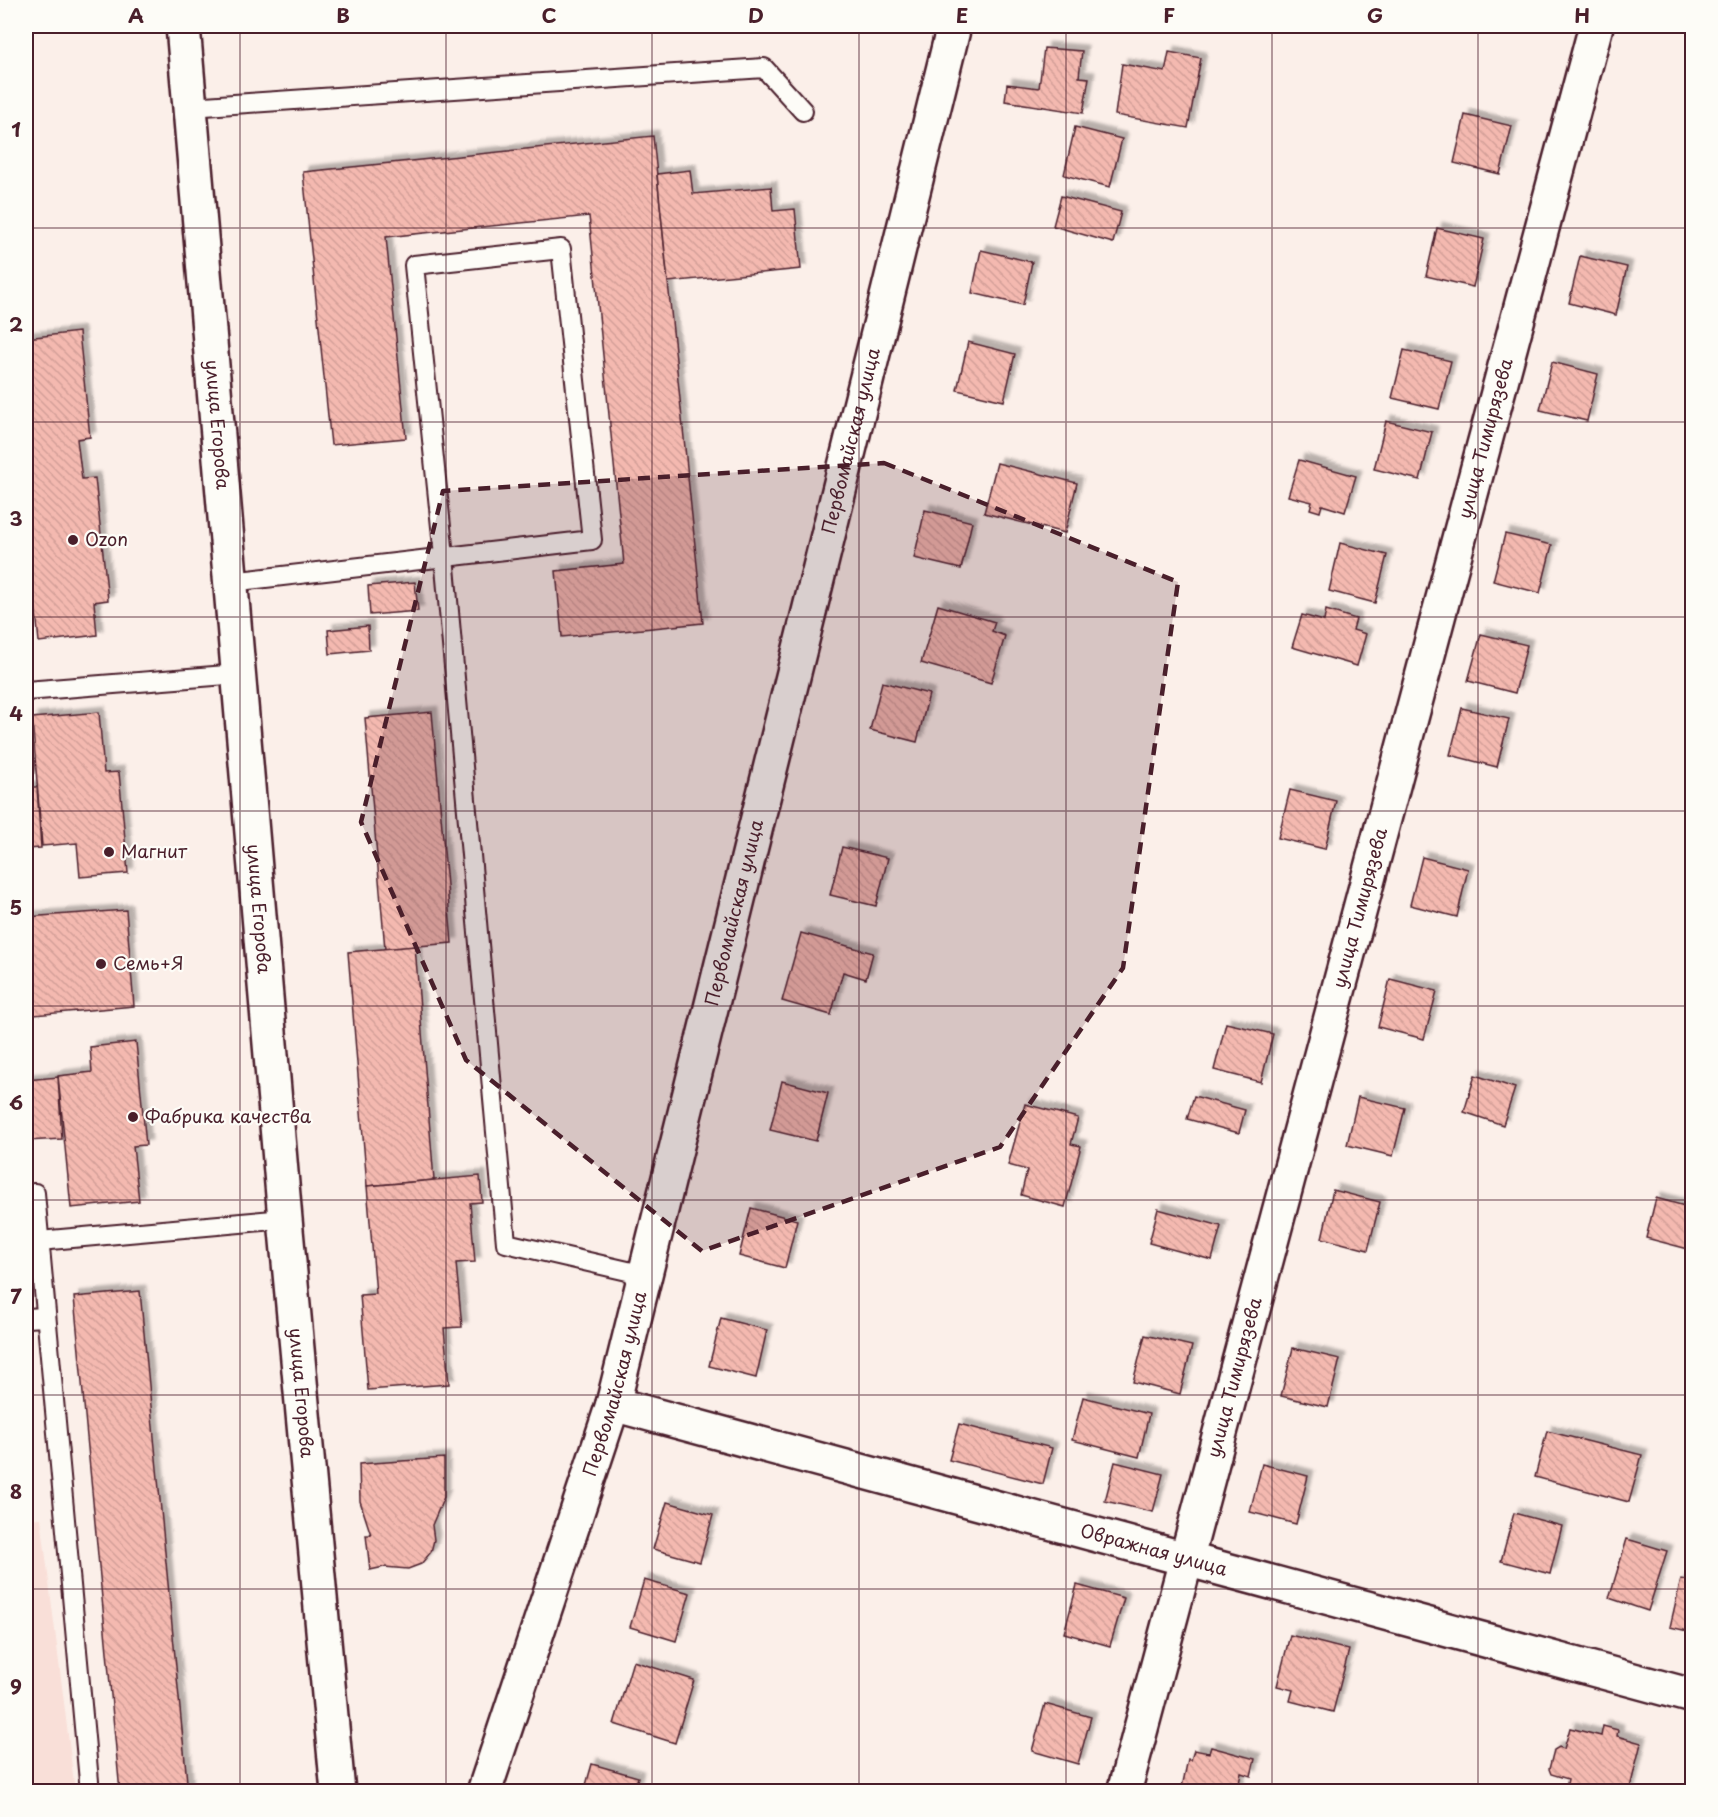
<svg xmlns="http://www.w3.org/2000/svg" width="1718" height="1817" font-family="'Playpen Sans',sans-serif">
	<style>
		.built { fill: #f9dfd8 }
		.building { fill: url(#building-back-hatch); stroke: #4a1f2b; stroke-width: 1.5; filter: url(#shadow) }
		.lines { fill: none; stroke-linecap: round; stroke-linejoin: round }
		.service-casing { stroke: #4a1f2b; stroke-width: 22 }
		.minor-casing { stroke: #4a1f2b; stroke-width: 38 }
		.primary-casing { stroke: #4a1f2b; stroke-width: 38 }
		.service { stroke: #fdfcf7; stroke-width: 18 }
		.minor { stroke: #fdfcf7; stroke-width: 33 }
		.primary { stroke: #fdfcf7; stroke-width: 33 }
		.marked { fill: #4a1f2b; fill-opacity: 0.2; stroke: #4a1f2b; stroke-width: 4.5; stroke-dasharray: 12 8; stroke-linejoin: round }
		.grid { fill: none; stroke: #4a1f2b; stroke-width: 1.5; stroke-opacity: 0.55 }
		.poi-dot { fill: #4a1f2b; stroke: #fdfcf7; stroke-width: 2 }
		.labels { text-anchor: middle; stroke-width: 4.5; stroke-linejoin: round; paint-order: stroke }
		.street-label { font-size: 18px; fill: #4a1f2b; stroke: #fdfcf7 }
		.poi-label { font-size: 18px; fill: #4a1f2b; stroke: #fdfcf7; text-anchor: start }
		.neatline { fill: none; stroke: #4a1f2b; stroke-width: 2 }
		.grid-label { font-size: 20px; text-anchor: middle; font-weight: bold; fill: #4a1f2b }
	</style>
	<defs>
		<pattern id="building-back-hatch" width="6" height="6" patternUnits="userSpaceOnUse" patternTransform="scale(1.5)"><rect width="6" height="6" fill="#f4b9b0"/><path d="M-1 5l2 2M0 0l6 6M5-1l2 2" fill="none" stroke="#d39f98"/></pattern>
		<filter id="shadow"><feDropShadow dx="5.5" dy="-5.5" stdDeviation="1.5" flood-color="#0004"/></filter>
	</defs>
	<rect width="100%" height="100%" fill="#fbefe9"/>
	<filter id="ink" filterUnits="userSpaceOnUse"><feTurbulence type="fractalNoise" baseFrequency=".0167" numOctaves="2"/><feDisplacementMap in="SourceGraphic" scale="12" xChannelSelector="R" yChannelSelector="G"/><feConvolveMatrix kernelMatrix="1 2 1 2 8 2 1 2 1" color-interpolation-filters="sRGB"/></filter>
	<g filter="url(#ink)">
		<!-- built -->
		<path class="built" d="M 41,1518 L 75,1791 L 26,1791 L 26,1519 Z"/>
		<!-- building -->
		<g class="building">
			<path d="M 1044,48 L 1082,51 L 1079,77 L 1089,78 L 1083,113 L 1005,101 L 1007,84 L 1039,88 Z"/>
			<path d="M 1169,52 L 1201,58 L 1188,128 L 1115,115 L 1122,64 L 1165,72 Z"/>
			<path d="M 1465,115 L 1512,126 L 1500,174 L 1454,163 Z"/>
			<path d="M 1075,127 L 1122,139 L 1110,187 L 1064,175 Z"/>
			<path d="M 653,136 L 703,623 L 562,637 L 556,571 L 624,564 L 589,216 L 386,237 L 406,438 L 331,445 L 303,172 Z"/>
			<path d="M 690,170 L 693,194 L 771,187 L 773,211 L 795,209 L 801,269 L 668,282 L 657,174 Z"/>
			<path d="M 1061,196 L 1121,212 L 1113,243 L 1053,226 Z"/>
			<path d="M 1437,228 L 1484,239 L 1473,287 L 1426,276 Z"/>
			<path d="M 981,250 L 1032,262 L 1023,305 L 972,293 Z"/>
			<path d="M 1580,256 L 1627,267 L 1616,315 L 1569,303 Z"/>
			<path d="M 79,332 L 90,437 L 77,439 L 82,479 L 95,478 L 108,600 L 94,602 L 97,635 L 39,642 L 34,593 L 26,594 L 26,338 Z"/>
			<path d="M 968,342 L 1015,354 L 1004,401 L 957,390 Z"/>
			<path d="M 1404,350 L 1451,361 L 1439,409 L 1392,398 Z"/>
			<path d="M 1552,362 L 1598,374 L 1587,421 L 1540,410 Z"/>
			<path d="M 1386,421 L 1432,432 L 1420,480 L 1374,469 Z"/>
			<path d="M 1299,460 L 1356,476 L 1345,512 L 1322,505 L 1320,512 L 1310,509 L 1312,502 L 1288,496 Z"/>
			<path d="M 997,463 L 1077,483 L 1065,533 L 984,513 Z"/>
			<path d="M 925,510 L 972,522 L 961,569 L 914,558 Z"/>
			<path d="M 1505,534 L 1552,545 L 1540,593 L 1493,581 Z"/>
			<path d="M 1340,543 L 1387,555 L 1375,603 L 1329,591 Z"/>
			<path d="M 415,582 L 418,611 L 370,615 L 368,586 Z"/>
			<path d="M 938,605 L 995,622 L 992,631 L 1005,636 L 991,683 L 921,663 Z"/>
			<path d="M 1326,610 L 1356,619 L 1353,630 L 1366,634 L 1357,666 L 1292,647 L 1302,615 L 1324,621 Z"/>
			<path d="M 368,626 L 369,650 L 330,654 L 328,630 Z"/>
			<path d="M 1481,634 L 1527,645 L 1515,693 L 1468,681 Z"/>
			<path d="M 882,682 L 929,694 L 917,742 L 870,730 Z"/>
			<path d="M 1462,708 L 1509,719 L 1497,767 L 1450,755 Z"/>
			<path d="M 99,712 L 104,773 L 119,772 L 128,873 L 80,877 L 77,843 L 42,846 L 32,718 Z"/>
			<path d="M 432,712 L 452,943 L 385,949 L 365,718 Z"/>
			<path d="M 26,787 L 37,787 L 41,848 L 26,849 Z"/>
			<path d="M 1290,790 L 1336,801 L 1325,849 L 1278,838 Z"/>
			<path d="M 842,847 L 888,858 L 876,906 L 830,895 Z"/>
			<path d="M 1422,857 L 1468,869 L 1457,917 L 1410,905 Z"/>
			<path d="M 126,910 L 134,1006 L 34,1015 L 31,983 L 26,983 L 26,917 Z"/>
			<path d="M 801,933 L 873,953 L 866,979 L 843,972 L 831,1015 L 782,1001 Z"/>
			<path d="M 415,946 L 434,1180 L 367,1186 L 348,952 Z"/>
			<path d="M 1390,979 L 1437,991 L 1424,1039 L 1378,1027 Z"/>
			<path d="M 1226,1023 L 1273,1034 L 1261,1082 L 1214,1070 Z"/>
			<path d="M 136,1042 L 146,1145 L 133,1146 L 139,1201 L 71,1208 L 58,1076 L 92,1072 L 90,1047 Z"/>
			<path d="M 1475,1075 L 1515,1088 L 1503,1125 L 1464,1112 Z"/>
			<path d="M 58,1077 L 62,1139 L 26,1141 L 26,1080 Z"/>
			<path d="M 782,1081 L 828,1093 L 816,1141 L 770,1130 Z"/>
			<path d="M 1194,1096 L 1245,1110 L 1239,1133 L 1187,1119 Z"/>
			<path d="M 1358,1097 L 1405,1108 L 1393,1156 L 1347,1145 Z"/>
			<path d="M 1025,1104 L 1078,1118 L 1071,1144 L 1081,1146 L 1065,1207 L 1021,1195 L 1027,1170 L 1008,1165 Z"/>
			<path d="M 480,1176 L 482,1202 L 470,1203 L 475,1262 L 456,1263 L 462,1327 L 444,1328 L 449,1384 L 368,1390 L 360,1295 L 376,1294 L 367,1186 Z"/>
			<path d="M 1333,1190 L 1380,1202 L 1368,1250 L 1322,1238 Z"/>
			<path d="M 1656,1198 L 1692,1208 L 1692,1250 L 1646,1238 Z"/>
			<path d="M 751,1208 L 797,1220 L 785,1268 L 739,1256 Z"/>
			<path d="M 1158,1209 L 1221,1226 L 1212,1260 L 1149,1243 Z"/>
			<path d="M 140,1291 L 188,1792 L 120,1792 L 74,1297 Z"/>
			<path d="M 721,1318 L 767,1330 L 756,1378 L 709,1366 Z"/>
			<path d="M 1145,1335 L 1192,1346 L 1180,1394 L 1133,1382 Z"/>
			<path d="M 1293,1348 L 1340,1359 L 1328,1407 L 1281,1396 Z"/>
			<path d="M 1083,1397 L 1149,1414 L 1139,1457 L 1072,1440 Z"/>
			<path d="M 959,1424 L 1052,1448 L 1043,1484 L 949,1460 Z"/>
			<path d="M 1547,1431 L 1642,1455 L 1629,1502 L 1535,1477 Z"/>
			<path d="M 444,1458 L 444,1497 L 432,1525 L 434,1540 L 431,1552 L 421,1564 L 408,1569 L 384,1567 L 370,1570 L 366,1535 L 371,1535 L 360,1501 L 359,1464 Z"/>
			<path d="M 1115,1462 L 1163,1474 L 1153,1512 L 1105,1501 Z"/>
			<path d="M 1262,1464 L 1308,1476 L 1296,1524 L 1250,1512 Z"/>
			<path d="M 667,1502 L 713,1515 L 700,1562 L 653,1549 Z"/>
			<path d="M 1514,1513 L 1562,1526 L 1550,1574 L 1501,1561 Z"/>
			<path d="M 1627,1539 L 1667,1551 L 1648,1611 L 1609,1598 Z"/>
			<path d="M 1681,1579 L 1692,1581 L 1692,1632 L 1670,1627 Z"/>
			<path d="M 644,1580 L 690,1593 L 676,1641 L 630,1627 Z"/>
			<path d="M 1077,1585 L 1124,1598 L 1110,1646 L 1064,1633 Z"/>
			<path d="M 1290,1635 L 1349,1650 L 1333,1712 L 1290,1701 L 1293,1690 L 1277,1686 Z"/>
			<path d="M 633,1661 L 694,1680 L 675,1743 L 614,1724 Z"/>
			<path d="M 1045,1704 L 1091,1717 L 1078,1764 L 1032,1751 Z"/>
			<path d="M 1603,1726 L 1618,1730 L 1617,1736 L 1641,1743 L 1629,1792 L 1565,1792 L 1568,1779 L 1551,1774 L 1549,1769 L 1554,1750 L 1559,1747 L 1564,1749 L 1570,1728 L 1601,1736 Z"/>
			<path d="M 1211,1747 L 1255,1759 L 1251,1776 L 1241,1773 L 1238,1789 L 1222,1785 L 1221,1792 L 1181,1792 L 1188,1759 L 1191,1760 L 1194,1750 L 1209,1753 Z"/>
			<path d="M 592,1764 L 638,1777 L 634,1792 L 584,1792 Z"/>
		</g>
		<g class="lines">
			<!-- service casing -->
			<g class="service-casing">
				<g id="service">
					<path d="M 190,107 L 764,68 L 803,111"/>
					<path d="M 231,582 L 592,540 L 561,249 L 414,265 L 444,556 L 506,1243 L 645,1275"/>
					<path d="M 26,691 L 239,674"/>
					<path d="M 26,1194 L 35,1193 L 90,1792"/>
					<path d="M 39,1241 L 285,1219"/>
					<path d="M 26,1318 L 46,1317"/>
				</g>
			</g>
			<!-- minor casing -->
			<g class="minor-casing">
				<g id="minor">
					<path id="s1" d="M 613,1404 L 1692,1696"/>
					<path id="s2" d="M 484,1792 L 613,1404 L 954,26"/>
					<path id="s3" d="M 1124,1792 L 1596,26"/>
				</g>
			</g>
			<!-- primary casing -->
			<g class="primary-casing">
				<g id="primary">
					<path id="s4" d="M 183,26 L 285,1219 L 338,1792"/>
				</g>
			</g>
			<!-- service -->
			<use href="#service" class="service"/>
			<!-- minor -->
			<use href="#minor" class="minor"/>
			<!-- primary -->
			<use href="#primary" class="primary"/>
		</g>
	</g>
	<!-- marked area -->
	<path class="marked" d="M 884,463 L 1178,582 L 1123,968 L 1000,1147 L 702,1251 L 466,1060 L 361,822 L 443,491 Z"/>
	<!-- grid -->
	<path class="grid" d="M 240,26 L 240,1792M 446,26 L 446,1792M 652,26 L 652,1792M 859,26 L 859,1792M 1066,26 L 1066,1792M 1272,26 L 1272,1792M 1478,26 L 1478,1792M 26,228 L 1692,228M 26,422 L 1692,422M 26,617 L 1692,617M 26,811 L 1692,811M 26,1006 L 1692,1006M 26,1200 L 1692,1200M 26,1395 L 1692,1395M 26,1589 L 1692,1589"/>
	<!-- markers -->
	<g class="poi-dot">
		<circle cx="73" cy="540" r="6"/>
		<circle cx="109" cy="852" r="6"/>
		<circle cx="101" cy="964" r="6"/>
		<circle cx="133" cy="1117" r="6"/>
	</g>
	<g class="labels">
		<!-- street labels -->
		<g class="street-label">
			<text dy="6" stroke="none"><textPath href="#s4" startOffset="400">улица Егорова</textPath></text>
			<text dy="6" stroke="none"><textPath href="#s3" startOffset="1401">улица Тимирязева</textPath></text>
			<text dy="6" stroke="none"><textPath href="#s2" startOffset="1401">Первомайская улица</textPath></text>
			<text dy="6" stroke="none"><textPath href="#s4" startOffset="886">улица Егорова</textPath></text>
			<text dy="6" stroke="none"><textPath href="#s3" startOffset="915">улица Тимирязева</textPath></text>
			<text dy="6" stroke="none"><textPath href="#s2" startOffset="915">Первомайская улица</textPath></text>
			<text dy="6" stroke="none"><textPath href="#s3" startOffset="429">улица Тимирязева</textPath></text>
			<text dy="6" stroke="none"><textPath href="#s2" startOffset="429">Первомайская улица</textPath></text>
			<text dy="6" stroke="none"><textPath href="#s4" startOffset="1372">улица Егорова</textPath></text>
			<text dy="6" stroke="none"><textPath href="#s1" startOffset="560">Овражная улица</textPath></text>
		</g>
		<!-- poi labels -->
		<g class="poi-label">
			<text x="85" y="546">Ozon</text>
			<text x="121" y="858">Магнит</text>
			<text x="113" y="970">Семь+Я</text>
			<text x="145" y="1123">Фабрика качества</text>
		</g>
	</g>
	<!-- margin -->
	<rect width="1718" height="1817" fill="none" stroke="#fdfcf7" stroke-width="66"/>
	<rect x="33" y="33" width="1652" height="1751" class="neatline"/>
	<g class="grid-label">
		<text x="136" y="23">A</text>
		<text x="343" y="23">B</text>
		<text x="549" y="23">C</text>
		<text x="756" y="23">D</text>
		<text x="962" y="23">E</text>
		<text x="1169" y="23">F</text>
		<text x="1375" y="23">G</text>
		<text x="1582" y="23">H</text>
		<text x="16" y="137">1</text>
		<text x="16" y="332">2</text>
		<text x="16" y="526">3</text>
		<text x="16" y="721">4</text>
		<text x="16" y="915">5</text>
		<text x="16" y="1110">6</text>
		<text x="16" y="1304">7</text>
		<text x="16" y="1499">8</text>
		<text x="16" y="1694">9</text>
	</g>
</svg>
